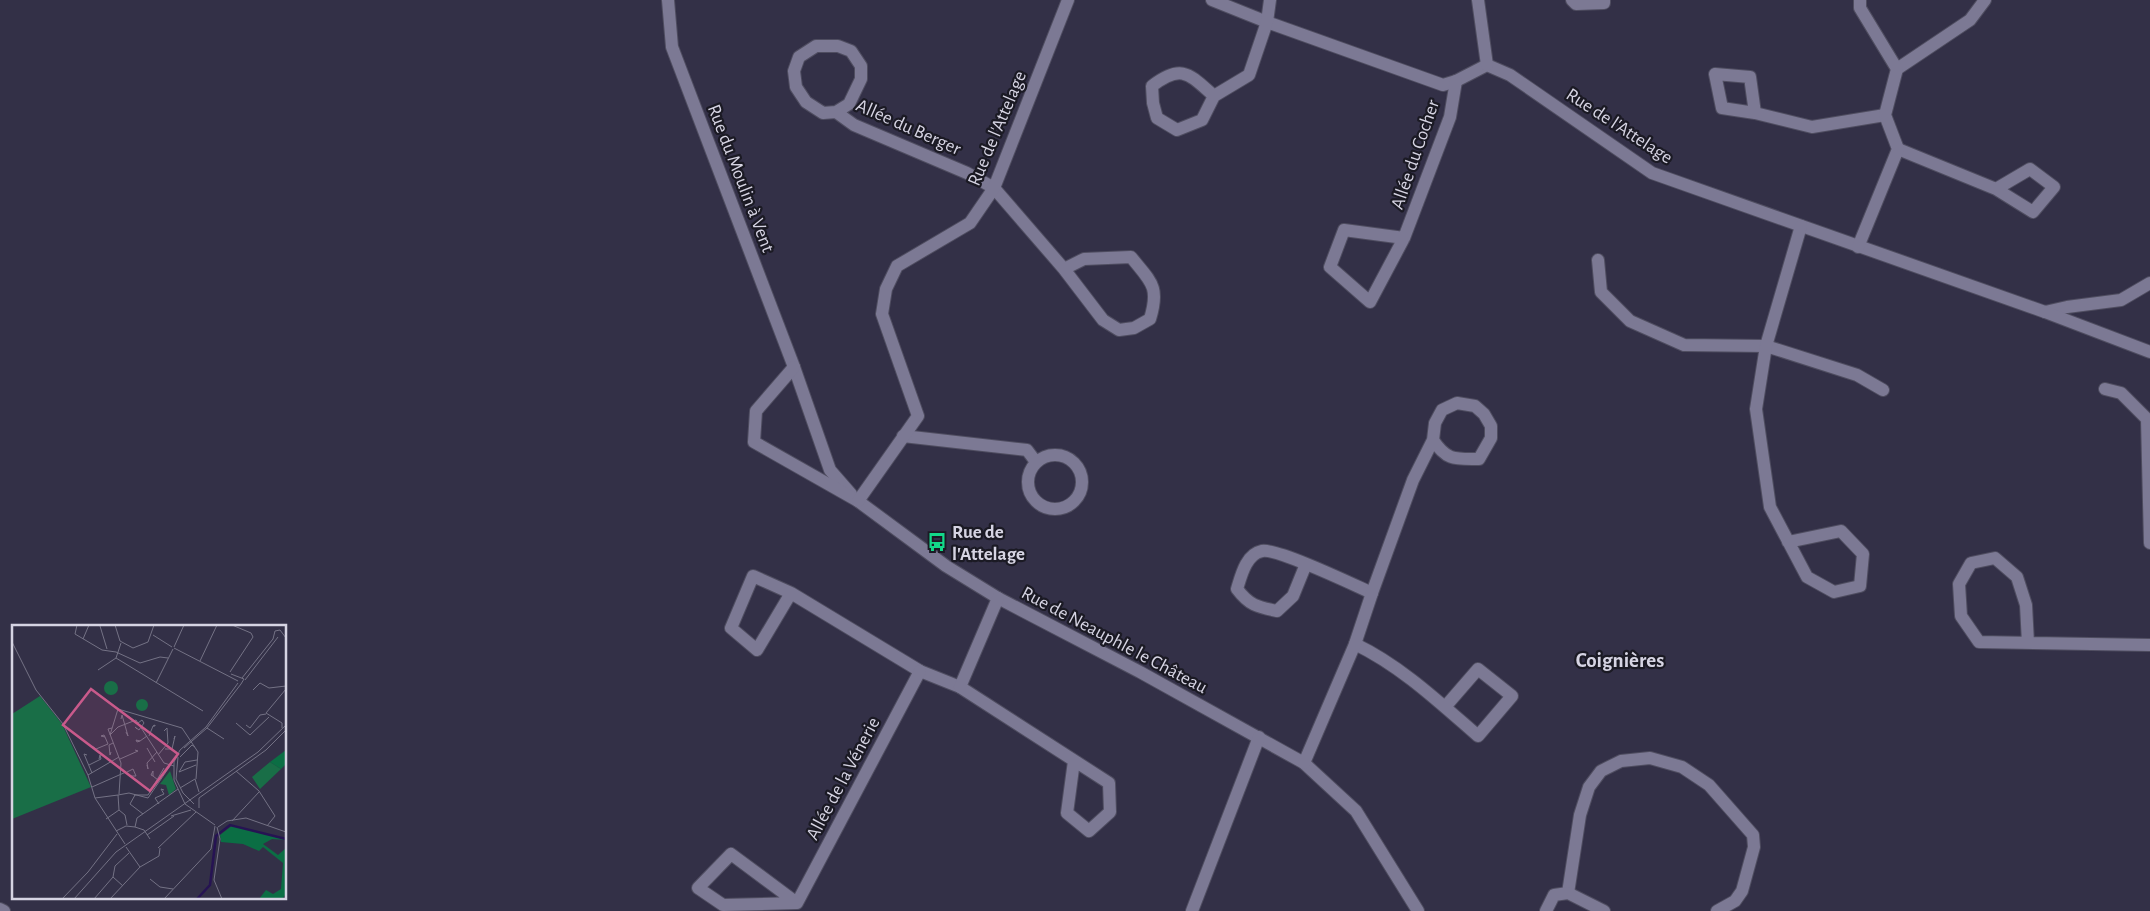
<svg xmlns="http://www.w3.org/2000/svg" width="2150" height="911" font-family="'Alegreya Sans',sans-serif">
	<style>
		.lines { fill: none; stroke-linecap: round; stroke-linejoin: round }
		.minor-casing { stroke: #4f4d60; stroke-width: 14 }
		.minor { stroke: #7c7994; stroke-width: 12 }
		.labels { text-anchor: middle; stroke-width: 4.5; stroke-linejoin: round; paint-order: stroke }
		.street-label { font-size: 19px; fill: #d6d4e3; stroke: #1b1a24 }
		.poi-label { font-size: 19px; font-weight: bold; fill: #d6d4e3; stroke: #1b1a24; text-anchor: start }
		.quarter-label { font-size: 21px; font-weight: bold; fill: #d6d4e3; stroke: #1b1a24 }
		.inset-river { fill: none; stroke: #261353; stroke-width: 2.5 }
		.inset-road { fill: none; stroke: #747285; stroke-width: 1 }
		.view { fill: #c95a8b; fill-opacity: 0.15; stroke: #c95a8b; stroke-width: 2.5 }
		.inset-edge { fill: none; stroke: #d6d4e3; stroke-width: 2.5 }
	</style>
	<rect width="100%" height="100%" fill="#333047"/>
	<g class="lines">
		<!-- minor casing -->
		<g class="minor-casing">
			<g id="minor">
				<path d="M 668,0 L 672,47 L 794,367 L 830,470 L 851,494"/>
				<path d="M 1212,0 L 1267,22 L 1443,85 L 1456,81 L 1487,65 L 1510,75 L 1652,173 L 2045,312 L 2067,307 L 2121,300 L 2150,283"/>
				<path d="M 1478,0 L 1487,65"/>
				<path d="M 1572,0 L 1576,4 L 1604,3 L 1604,0"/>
				<path d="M 1897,69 L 1970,20 L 1985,0"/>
				<path d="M 1214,96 L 1202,120 L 1177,130 L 1157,118 L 1153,103 L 1152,86 C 1182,63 1189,74 1214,96 L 1249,75 L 1267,22 L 1270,0"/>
				<path d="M 836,112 L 849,104 L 861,79 L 861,66 L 851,51 L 838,46 L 816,46 L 799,57 L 794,71 L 796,87 L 806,102 L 823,113 L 836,112 L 854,125 L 967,173 L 994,188 L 1064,269 L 1103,320 L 1119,330 L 1134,328 L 1150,319 C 1160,286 1151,282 1131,257 L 1084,259 L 1064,269"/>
				<path d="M 1755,113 L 1722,108 L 1715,74 L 1750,77 L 1755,113 L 1812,127 L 1885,115"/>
				<path d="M 1898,149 L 1996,189 L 2033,212 L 2054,187 L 2030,169 L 1996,189"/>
				<path d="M 1404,238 L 1344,230 L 1330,267 L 1370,302 L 1404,238 L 1450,117 L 1456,81"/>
				<path d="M 1858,247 L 1898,149 L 1885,115 L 1897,69 L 1860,8 L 1860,0"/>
				<path d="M 1598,260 L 1601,292 L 1630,321 L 1684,345 L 1766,346 L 1857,375 L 1883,390"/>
				<path d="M 2045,312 L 2150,352"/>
				<path d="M 794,367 L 756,411 L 754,442 L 858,501 L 946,566 L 998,598 L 1140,672 L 1304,763 L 1356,811 L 1418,911"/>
				<path d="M 2105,389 L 2121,393 L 2147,419 L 2150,543"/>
				<path d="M 903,436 L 1027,450 L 1036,462"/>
				<circle cx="1055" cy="482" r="27"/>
				<path d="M 858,501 L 918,416 L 882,314 L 886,289 L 897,266 L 970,223 L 994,188 L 1068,0"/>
				<path d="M 1788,542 L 1841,531 L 1863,554 L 1860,586 L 1834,592 L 1807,577 L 1770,507 L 1756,409 L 1766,346 L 1801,226"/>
				<path d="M 1306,564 L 1293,596 L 1277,611 C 1257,607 1249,605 1237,589 C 1241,576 1246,554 1262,551 C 1277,548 1354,585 1372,593"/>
				<path d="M 791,593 L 757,650 L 731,628 L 753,576 L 791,593 L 920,671 L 960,687"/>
				<path d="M 998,598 L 960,687 L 1109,783 L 1110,812 L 1089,831 L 1067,813 L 1074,761"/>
				<path d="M 2028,643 L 2026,605 L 2017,577 L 1995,558 L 1971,563 L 1959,584 L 1961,616 L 1979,642 L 2150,645"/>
				<path d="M 1355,644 C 1401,666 1440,703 1478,736 L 1512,696 L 1478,669 L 1445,707"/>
				<path d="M 1304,763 L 1355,644 L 1372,593 L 1413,480 L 1433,440 L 1435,423 L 1442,410 L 1457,403 L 1475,406 L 1484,414 L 1491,426 L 1491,438 L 1479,459 C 1455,459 1447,461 1433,440"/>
				<path d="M 1568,893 L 1580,815 L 1589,787 L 1601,771 L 1621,761 L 1650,758 L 1682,767 L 1709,785 L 1753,835 L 1754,847 L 1742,891 L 1735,901 L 1717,911"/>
				<path d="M 797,903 L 731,854 L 698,888 L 723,905 L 797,903 L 920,671"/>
				<path d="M 0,909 L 4,911"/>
				<path d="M 1192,911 L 1259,737"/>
				<path d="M 1546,911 L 1554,895 L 1568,893 L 1604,911"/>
			</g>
		</g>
		<!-- minor -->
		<use href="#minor" class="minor"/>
	</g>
	<!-- icons -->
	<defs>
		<g id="bus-bare" transform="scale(1.5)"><path d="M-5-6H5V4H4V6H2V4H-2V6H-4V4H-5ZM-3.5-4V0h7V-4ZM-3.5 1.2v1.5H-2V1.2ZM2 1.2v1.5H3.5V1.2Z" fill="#13d98a" stroke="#1b1a24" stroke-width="2.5" paint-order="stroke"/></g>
	</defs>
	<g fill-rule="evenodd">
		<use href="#bus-bare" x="937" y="542"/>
	</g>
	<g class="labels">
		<!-- street labels -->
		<g class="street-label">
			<text transform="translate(1620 125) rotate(33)" y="7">Rue de l'Attelage</text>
			<text transform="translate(909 126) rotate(24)" y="7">Allée du Berger</text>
			<text transform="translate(996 128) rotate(-67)" y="7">Rue de l'Attelage</text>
			<text transform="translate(1414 154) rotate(-71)" y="7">Allée du Cocher</text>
			<text transform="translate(742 178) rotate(69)" y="7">Rue du Moulin à Vent</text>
			<text transform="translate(1115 639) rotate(28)" y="7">Rue de Neauphle le Château</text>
			<text transform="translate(842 778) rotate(-62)" y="7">Allée de la Vénerie</text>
		</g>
		<!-- poi labels -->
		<g class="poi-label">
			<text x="952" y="538">Rue de<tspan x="952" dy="22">l'Attelage</tspan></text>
		</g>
		<!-- quarter labels -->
		<g class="quarter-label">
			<text x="1620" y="667">Coignières</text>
		</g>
	</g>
	<!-- overview -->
	<g transform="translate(12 625)">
		<rect width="274" height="274" fill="#333047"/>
		<path d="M92 63a7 7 0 1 1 14 0a7 7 0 1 1-14 0ZM 28,71 L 50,99 L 79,162 L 0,194 L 0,89 ZM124 80a6 6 0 1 1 12 0a6 6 0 1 1-12 0ZM 258,137 L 269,144 L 248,164 L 240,152 ZM 158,146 L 164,164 L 157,170 L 154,160 L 148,159 Z" fill="#196e47"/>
		<path d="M 274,125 L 274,139 L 269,144 L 258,137 ZM 221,200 L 274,215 L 260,214 L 251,219 L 266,230 L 274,223 L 274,269 L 270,274 L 247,274 L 254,265 L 261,269 L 269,264 L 271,238 L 251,222 L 247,226 L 231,219 L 209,217 L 208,210 Z" fill="#0b6e44"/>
		<path class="inset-river" d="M 185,274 L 198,260 L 204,211 L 218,200 L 274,214"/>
		<path class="inset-road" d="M 65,0 L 63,9 L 90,25 L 104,27 L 128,38 L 148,32 L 156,33M 103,0 L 108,16 L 121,23 L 136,17 L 142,0M 88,1 L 95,24M 141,10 L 160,22M 71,14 L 77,0M 0,17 L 24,65 L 51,99 L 76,150 L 83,173 L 113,219M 162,22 L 172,0M 162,23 L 226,56M 104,33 L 191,86M 188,36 L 205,0M 86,45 L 104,33 L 109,18M 218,47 L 241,12 L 239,8 L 220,0M 219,49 L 232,54 L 229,59M 230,53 L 261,14 L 263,6 L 268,5 L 274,13M 233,55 L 266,12M 144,58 L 161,24M 241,65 L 248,58 L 257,63 L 274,61M 109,94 L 110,90 L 116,111 L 114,107M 224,98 L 238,110 L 257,92M 234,100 L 238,103 L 248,90 L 254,89M 100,103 L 96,104 L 109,138 L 107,169M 195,103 L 212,114M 270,103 L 270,98 L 254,88 L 274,64M 125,104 L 123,102 L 127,105 L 132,98 L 130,95 L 126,98M 98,110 L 106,84 L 170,103 L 186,127 L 184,154M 98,110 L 106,102 L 124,95 L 152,138 L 162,141M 137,111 L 141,101 L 143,100 L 143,101 L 141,101M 93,112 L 89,111 L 92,110 L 93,112 L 96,119M 128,116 L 124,115 L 125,117 L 128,116 L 135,111M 135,123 L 143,137M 172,123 L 195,103 L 229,59M 84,124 L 80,121 L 81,122 L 84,124 L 96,119M 153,124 L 160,124 L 163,111 L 162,114M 99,127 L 98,130 L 97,120 L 101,118M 75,130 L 72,129 L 80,148M 146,130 L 156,118 L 155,103 L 152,106M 166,132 L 164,154 L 171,168 L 182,179M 168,132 L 180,120 L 183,122M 108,134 L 126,126 L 123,125M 77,140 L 89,134 L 88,130 L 87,134M 135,140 L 136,144 L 135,138 L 145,127M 224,146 L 247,166 L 263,191 L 255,201M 167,147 L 173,137 L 185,135M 167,147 L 184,140M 76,150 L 107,132M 141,151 L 141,146 L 139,150 L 141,151 L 146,155M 80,162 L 114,147 L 117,151 L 124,151 L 121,144 L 115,147M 168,163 L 183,154 L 187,167M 106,170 L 117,168 L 136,173M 106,170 L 107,185M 122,170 L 136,170 L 152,143M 123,170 L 118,179 L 131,189M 83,173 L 106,170M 136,173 L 158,141M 147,179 L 143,173 L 152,169 L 149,164 L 152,165M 187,183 L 187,173 L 254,125 L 274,105M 107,185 L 113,190 L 115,200M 159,191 L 179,185M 94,194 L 107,185M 220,196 L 247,167M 203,200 L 173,179 L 162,155 L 162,137 L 168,125 L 194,102 L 226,58M 123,202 L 125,193 L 166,164M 205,202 L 208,214 L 202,255 L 210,274M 206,202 L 215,196 L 234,193 L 274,207M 104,206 L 114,201 L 123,202 L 132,205 L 138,214M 135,210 L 162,191M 114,222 L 128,242M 146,223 L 184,187M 128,242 L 147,231 L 148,223M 101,252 L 103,241 L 117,228M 138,254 L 148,262 L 161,264M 50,274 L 76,247 L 105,209M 62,274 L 104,227 L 246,127 L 274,100M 82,274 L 101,252 L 111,261M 98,274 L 128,242M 152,274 L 199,224 L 203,201"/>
		<path class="view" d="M 79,64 L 166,129 L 138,166 L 51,100 Z"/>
		<rect width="274" height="274" class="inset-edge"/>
	</g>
</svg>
